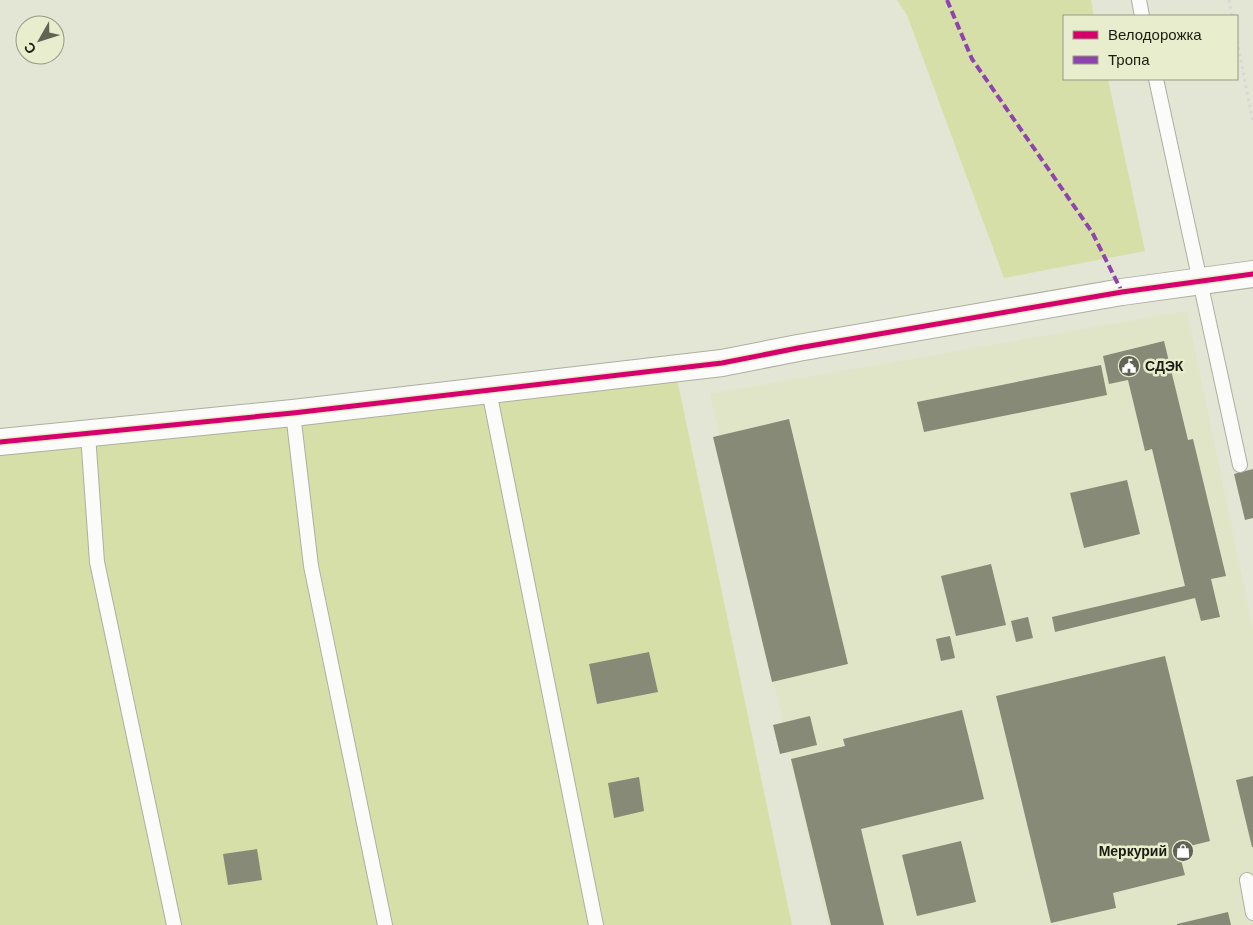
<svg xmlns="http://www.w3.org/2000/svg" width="1253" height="925" font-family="'Work Sans',sans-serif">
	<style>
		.built { fill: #e0e5c7 }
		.green { fill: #d7dfa9 }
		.building { fill: #878a76 }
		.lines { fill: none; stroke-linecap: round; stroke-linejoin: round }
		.service-casing { stroke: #adafa1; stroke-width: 16 }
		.minor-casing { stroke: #adafa1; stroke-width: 28 }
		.path { stroke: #d7d8d2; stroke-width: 3; stroke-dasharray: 2.5 4; stroke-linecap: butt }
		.service { stroke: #fbfbf9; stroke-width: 14 }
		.minor { stroke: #fbfbf9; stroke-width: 26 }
		.quiet { stroke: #8e44ad; stroke-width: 4; stroke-dasharray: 8 4; stroke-linecap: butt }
		.cycleway-casing { stroke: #e8edcd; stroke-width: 8 }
		.cycleway { stroke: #d6006c; stroke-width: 5 }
		.labels { text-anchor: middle; stroke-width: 5; stroke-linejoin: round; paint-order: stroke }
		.poi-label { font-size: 14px; font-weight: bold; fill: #1b1c11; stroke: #e8edcd; text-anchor: start }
	</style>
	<rect width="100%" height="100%" fill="#e3e6d4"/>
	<!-- built -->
	<path class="built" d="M 1187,311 L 1253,630 L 1253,925 L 828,925 L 710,394 Z"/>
	<!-- green -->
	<g class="green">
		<path d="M 897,0 L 1091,0 L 1094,16 L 1064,16 L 1064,79 L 1108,79 L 1145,251 L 1004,278 L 907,15 Z"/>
		<path d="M 676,374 L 792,925 L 0,925 L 0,450 Z"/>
	</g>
	<!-- building -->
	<g class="building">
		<path d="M 1164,341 L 1188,440 L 1193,439 L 1226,576 L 1211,579 L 1220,617 L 1201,621 L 1195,598 L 1055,632 L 1052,617 L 1185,586 L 1152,449 L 1145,451 L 1128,380 L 1109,384 L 1103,356 Z"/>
		<path d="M 1101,365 L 1107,395 L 924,432 L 917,402 Z"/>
		<path d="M 789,419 L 848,664 L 772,682 L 713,437 Z"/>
		<path d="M 1253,469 L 1253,518 L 1245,520 L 1234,474 Z"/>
		<path d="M 1127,480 L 1140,534 L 1084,548 L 1070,493 Z"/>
		<path d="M 991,564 L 1006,625 L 956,636 L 941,576 Z"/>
		<path d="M 1028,617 L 1033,638 L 1016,642 L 1011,621 Z"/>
		<path d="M 950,636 L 955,658 L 941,661 L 936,639 Z"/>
		<path d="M 649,652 L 658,692 L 597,704 L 589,664 Z"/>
		<path d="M 1165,656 L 1210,841 L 1178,849 L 1185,875 L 1113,893 L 1116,908 L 1051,923 L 996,696 Z"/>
		<path d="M 962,710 L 984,799 L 861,829 L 884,925 L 831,925 L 791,759 L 845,746 L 843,739 Z"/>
		<path d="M 810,716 L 817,745 L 780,754 L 773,725 Z"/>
		<path d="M 1253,776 L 1253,847 L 1252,847 L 1236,780 Z"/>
		<path d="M 639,777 L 644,811 L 614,818 L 608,783 Z"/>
		<path d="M 961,841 L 976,902 L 917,916 L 902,855 Z"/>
		<path d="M 257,849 L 262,880 L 228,885 L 223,854 Z"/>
		<path d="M 1228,912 L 1231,925 L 1177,925 L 1177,924 Z"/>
	</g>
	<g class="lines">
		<!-- service casing -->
		<g class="service-casing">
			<g id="service">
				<path d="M 1139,0 L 1142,16"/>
				<path d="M 1156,79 L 1240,465"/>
				<path d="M 489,391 L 596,925"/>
				<path d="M 293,413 L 311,566 L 385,925"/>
				<path d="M 88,434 L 97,562 L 174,925"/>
				<path d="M 1247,880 L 1253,913"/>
			</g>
		</g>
		<!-- minor casing -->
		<g class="minor-casing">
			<path id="minor" d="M 0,442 L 293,413 L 722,363 L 798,348 L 1122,292 L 1253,274"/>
		</g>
		<!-- path -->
		<g class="path">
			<path d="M 1229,0 L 1232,16"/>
			<path d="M 1237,41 L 1253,122"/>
		</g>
		<!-- service -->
		<use href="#service" class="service"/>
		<!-- minor -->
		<use href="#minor" class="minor"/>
		<!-- quiet -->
		<path class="quiet" d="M 947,0 L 972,59 L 1092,232 L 1122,292"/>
		<!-- cycleway casing -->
		<g class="cycleway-casing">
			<path id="cycleway" d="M 0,442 L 293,413 L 722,363 L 798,348 L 1122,292 L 1253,274"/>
		</g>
		<!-- cycleway -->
		<use href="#cycleway" class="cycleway"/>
	</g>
	<!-- icons -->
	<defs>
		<g id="civic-disc" transform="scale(1.125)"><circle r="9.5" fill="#616355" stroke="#e8edcd"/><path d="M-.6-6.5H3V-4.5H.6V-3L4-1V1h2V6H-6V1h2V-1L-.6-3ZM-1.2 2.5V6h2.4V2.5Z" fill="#fff"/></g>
		<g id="shop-disc" transform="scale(1.125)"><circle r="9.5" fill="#616355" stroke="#e8edcd"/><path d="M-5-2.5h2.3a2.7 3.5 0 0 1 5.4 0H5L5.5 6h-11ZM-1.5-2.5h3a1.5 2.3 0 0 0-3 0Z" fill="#fff"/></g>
	</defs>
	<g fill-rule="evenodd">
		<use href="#civic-disc" x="1129" y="366"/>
		<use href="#shop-disc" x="1183" y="851"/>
	</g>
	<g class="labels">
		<!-- poi labels -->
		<g class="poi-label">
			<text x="1145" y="371">СДЭК</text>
			<text x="1167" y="856" text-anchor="end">Меркурий</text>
		</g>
	</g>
	<!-- legend -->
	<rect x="1063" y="15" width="175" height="65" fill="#e8edcd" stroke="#969982"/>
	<rect x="1073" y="31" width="25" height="8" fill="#d6006c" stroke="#969982"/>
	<text x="1108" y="40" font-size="15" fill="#1b1c11">Велодорожка</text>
	<rect x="1073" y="56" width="25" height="8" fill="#8e44ad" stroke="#969982"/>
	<text x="1108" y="65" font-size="15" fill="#1b1c11">Тропа</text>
	<!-- north arrow -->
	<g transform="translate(40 40) rotate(231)"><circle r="24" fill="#e8edcd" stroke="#969982"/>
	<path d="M0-4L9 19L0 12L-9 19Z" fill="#616355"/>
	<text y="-8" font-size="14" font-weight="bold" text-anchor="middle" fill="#1b1c11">С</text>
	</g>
</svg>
